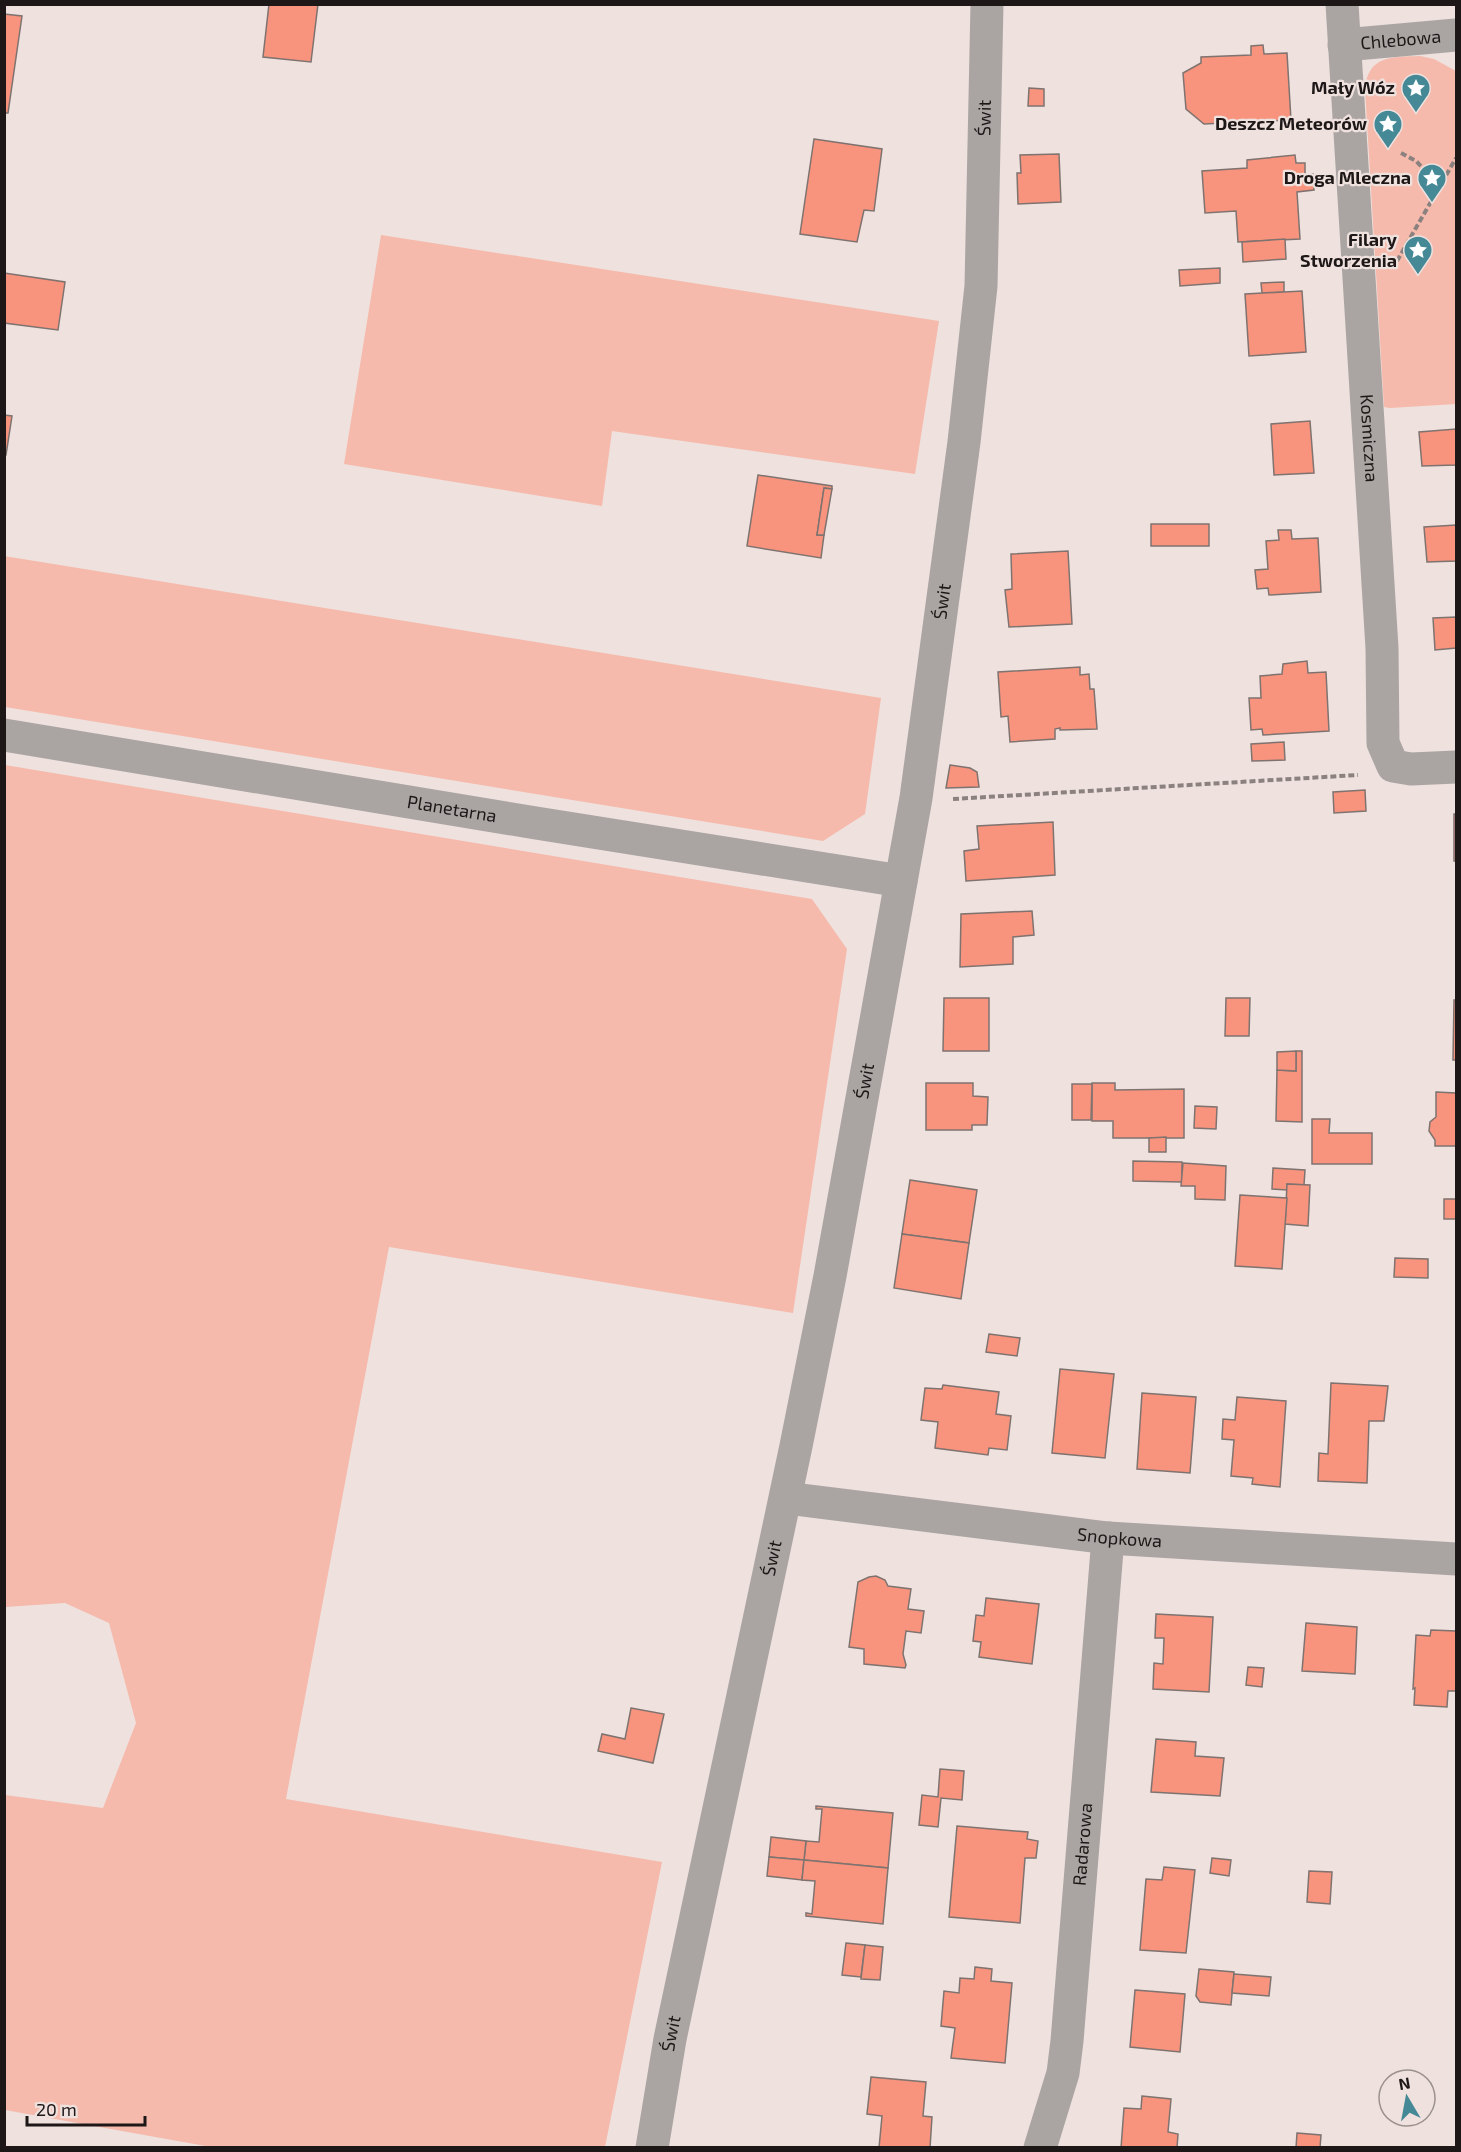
<svg xmlns="http://www.w3.org/2000/svg" width="1461" height="2152" font-family="'Exo 2',sans-serif">
	<style>
		.green { fill: #f5baac }
		.building { fill: #f8937d; stroke: #7f7370; stroke-width: 1.5 }
		.lines { fill: none; stroke-linecap: round; stroke-linejoin: round }
		.path { stroke: #8b8280; stroke-width: 4; stroke-dasharray: 6 3; stroke-linecap: butt }
		.minor { stroke: #aaa5a3; stroke-width: 33 }
		.labels { text-anchor: middle; stroke-width: 4.5; stroke-linejoin: round; paint-order: stroke }
		.street-label { font-size: 18px; fill: #1d1817; stroke: #efe1de }
		.poi-label { font-size: 18px; font-weight: bold; fill: #1d1817; stroke: #efe1de; text-anchor: end }
	</style>
	<rect width="100%" height="100%" fill="#efe1de"/>
	<!-- green -->
	<g class="green">
		<path d="M 1420,56 L 1434,59 L 1456,71 L 1456,404 L 1390,408 L 1384,407 L 1365,89 C 1368,55 1392,57 1420,56 Z"/>
		<path d="M 381,235 L 939,321 L 915,474 L 612,431 L 602,506 L 344,464 Z"/>
		<path d="M 4,556 L 881,698 L 865,814 L 823,841 L 5,707 Z"/>
		<path d="M 5,765 L 812,899 L 847,949 L 793,1313 L 389,1247 L 286,1799 L 662,1862 L 605,2147 L 211,2147 L 5,2110 L 5,1795 L 103,1808 L 136,1723 L 109,1623 L 65,1603 L 5,1607 Z"/>
	</g>
	<!-- building -->
	<g class="building">
		<path d="M 269,4 L 318,4 L 311,62 L 263,57 Z"/>
		<path d="M 4,14 L 22,16 L 8,113 L 4,113 Z"/>
		<path d="M 1263,45 L 1264,54 L 1287,53 L 1291,120 L 1204,124 L 1186,109 L 1183,73 L 1201,63 L 1201,57 L 1251,55 L 1251,46 Z"/>
		<path d="M 1029,88 L 1044,89 L 1044,106 L 1028,106 Z"/>
		<path d="M 814,139 L 882,149 L 874,211 L 864,210 L 857,242 L 800,234 Z"/>
		<path d="M 1059,154 L 1061,202 L 1018,204 L 1017,173 L 1021,173 L 1020,155 Z"/>
		<path d="M 1295,155 L 1296,163 L 1305,163 L 1305,175 L 1313,174 L 1314,190 L 1297,192 L 1300,239 L 1238,242 L 1236,211 L 1205,213 L 1202,171 L 1247,168 L 1247,160 Z"/>
		<path d="M 1285,239 L 1286,259 L 1243,262 L 1242,242 Z"/>
		<path d="M 1220,268 L 1220,283 L 1180,286 L 1179,270 Z"/>
		<path d="M 4,273 L 65,282 L 58,330 L 4,323 Z"/>
		<path d="M 1284,282 L 1284,292 L 1262,293 L 1261,283 Z"/>
		<path d="M 1302,291 L 1306,352 L 1249,356 L 1245,294 Z"/>
		<path d="M 4,415 L 12,416 L 6,455 L 4,455 Z"/>
		<path d="M 1310,421 L 1314,473 L 1274,475 L 1271,424 Z"/>
		<path d="M 1456,429 L 1456,465 L 1422,466 L 1419,432 Z"/>
		<path d="M 758,475 L 832,486 L 832,489 L 824,488 L 817,535 L 824,535 L 821,558 L 747,546 Z"/>
		<path d="M 824,488 L 832,489 L 824,535 L 817,535 Z"/>
		<rect x="1151" y="524" width="58" height="22"/>
		<path d="M 1456,525 L 1456,561 L 1427,562 L 1424,527 Z"/>
		<path d="M 1278,530 L 1291,530 L 1292,539 L 1318,538 L 1321,592 L 1269,595 L 1268,588 L 1257,589 L 1255,570 L 1268,569 L 1266,541 L 1279,540 Z"/>
		<path d="M 1068,551 L 1072,624 L 1009,627 L 1005,590 L 1012,589 L 1011,554 Z"/>
		<path d="M 1456,617 L 1456,648 L 1435,650 L 1433,618 Z"/>
		<path d="M 1307,661 L 1308,673 L 1326,672 L 1329,731 L 1263,735 L 1262,729 L 1251,730 L 1249,698 L 1261,698 L 1260,676 L 1282,674 L 1283,664 Z"/>
		<path d="M 1080,667 L 1080,675 L 1089,674 L 1090,689 L 1094,689 L 1097,729 L 1060,730 L 1060,728 L 1055,729 L 1055,739 L 1010,742 L 1008,716 L 1001,717 L 998,672 Z"/>
		<path d="M 1284,742 L 1285,760 L 1252,761 L 1251,744 Z"/>
		<path d="M 950,765 L 970,768 L 977,772 L 979,787 L 946,788 Z"/>
		<path d="M 1365,790 L 1366,811 L 1334,813 L 1333,792 Z"/>
		<rect x="1454" y="814" width="2" height="47"/>
		<path d="M 1053,822 L 1055,875 L 966,881 L 964,851 L 979,849 L 977,826 Z"/>
		<path d="M 1032,911 L 1034,935 L 1013,937 L 1013,964 L 960,967 L 961,914 Z"/>
		<path d="M 944,998 L 989,998 L 989,1051 L 943,1051 Z"/>
		<path d="M 1226,998 L 1250,998 L 1249,1036 L 1225,1036 Z"/>
		<path d="M 1454,1000 L 1456,1000 L 1456,1060 L 1453,1060 Z"/>
		<path d="M 1296,1051 L 1302,1051 L 1302,1122 L 1276,1121 L 1277,1070 L 1296,1071 Z"/>
		<path d="M 1296,1051 L 1296,1071 L 1277,1070 L 1277,1052 Z"/>
		<path d="M 926,1083 L 973,1083 L 973,1096 L 988,1097 L 987,1125 L 972,1125 L 972,1130 L 926,1130 Z"/>
		<path d="M 1092,1083 L 1115,1083 L 1115,1090 L 1184,1089 L 1184,1138 L 1113,1138 L 1113,1121 L 1092,1121 Z"/>
		<path d="M 1072,1084 L 1092,1084 L 1091,1120 L 1072,1120 Z"/>
		<path d="M 1436,1092 L 1456,1093 L 1456,1146 L 1435,1146 L 1435,1140 L 1429,1131 L 1430,1122 L 1436,1117 Z"/>
		<path d="M 1195,1106 L 1217,1107 L 1216,1129 L 1194,1128 Z"/>
		<path d="M 1312,1119 L 1330,1119 L 1329,1133 L 1372,1133 L 1372,1164 L 1312,1164 Z"/>
		<path d="M 1166,1137 L 1166,1152 L 1149,1152 L 1149,1138 Z"/>
		<path d="M 1133,1161 L 1182,1162 L 1182,1182 L 1133,1181 Z"/>
		<path d="M 1183,1163 L 1226,1166 L 1225,1200 L 1195,1199 L 1195,1186 L 1181,1186 Z"/>
		<path d="M 1273,1168 L 1305,1170 L 1304,1185 L 1287,1184 L 1287,1190 L 1272,1189 Z"/>
		<path d="M 910,1180 L 977,1190 L 969,1243 L 902,1234 Z"/>
		<path d="M 1287,1184 L 1310,1185 L 1308,1226 L 1285,1224 Z"/>
		<path d="M 1240,1195 L 1287,1198 L 1282,1269 L 1235,1266 Z"/>
		<rect x="1444" y="1199" width="12" height="20"/>
		<path d="M 902,1234 L 969,1243 L 961,1299 L 894,1288 Z"/>
		<path d="M 1395,1258 L 1428,1259 L 1428,1278 L 1394,1277 Z"/>
		<path d="M 989,1334 L 1020,1338 L 1017,1356 L 986,1352 Z"/>
		<path d="M 1060,1369 L 1114,1374 L 1105,1458 L 1052,1453 Z"/>
		<path d="M 1331,1383 L 1388,1386 L 1384,1421 L 1369,1421 L 1367,1483 L 1318,1481 L 1319,1453 L 1328,1454 Z"/>
		<path d="M 943,1385 L 999,1392 L 996,1414 L 1011,1416 L 1007,1450 L 989,1448 L 988,1455 L 935,1448 L 938,1422 L 921,1420 L 925,1388 L 942,1389 Z"/>
		<path d="M 1142,1393 L 1196,1397 L 1190,1473 L 1137,1469 Z"/>
		<path d="M 1237,1397 L 1286,1401 L 1280,1487 L 1252,1484 L 1253,1478 L 1231,1476 L 1234,1440 L 1222,1439 L 1223,1419 L 1235,1420 Z"/>
		<path d="M 876,1576 L 885,1580 L 888,1586 L 911,1589 L 908,1609 L 924,1611 L 921,1633 L 906,1631 L 903,1654 L 906,1665 L 905,1668 L 864,1664 L 864,1649 L 849,1647 L 858,1582 L 869,1577 Z"/>
		<path d="M 986,1598 L 1039,1604 L 1032,1664 L 979,1657 L 981,1642 L 973,1641 L 976,1615 L 984,1616 Z"/>
		<path d="M 1156,1614 L 1213,1617 L 1209,1692 L 1153,1689 L 1154,1663 L 1163,1664 L 1164,1638 L 1155,1638 Z"/>
		<path d="M 1306,1623 L 1357,1627 L 1355,1674 L 1302,1671 Z"/>
		<path d="M 1431,1630 L 1456,1631 L 1456,1691 L 1448,1691 L 1447,1707 L 1414,1705 L 1415,1688 L 1413,1689 L 1416,1635 L 1430,1636 Z"/>
		<path d="M 1248,1667 L 1264,1668 L 1262,1687 L 1246,1685 Z"/>
		<path d="M 631,1708 L 664,1714 L 653,1763 L 598,1751 L 602,1734 L 625,1739 Z"/>
		<path d="M 1156,1739 L 1196,1742 L 1195,1756 L 1224,1758 L 1220,1796 L 1151,1792 Z"/>
		<path d="M 940,1769 L 964,1771 L 962,1800 L 941,1798 L 938,1827 L 919,1825 L 922,1795 L 938,1797 Z"/>
		<path d="M 816,1806 L 893,1813 L 888,1868 L 804,1860 L 806,1841 L 819,1842 L 822,1809 L 816,1809 Z"/>
		<path d="M 957,1826 L 1028,1832 L 1027,1839 L 1038,1841 L 1036,1858 L 1025,1858 L 1020,1923 L 949,1917 Z"/>
		<path d="M 771,1837 L 806,1841 L 804,1860 L 769,1857 Z"/>
		<path d="M 769,1857 L 804,1860 L 802,1880 L 767,1876 Z"/>
		<path d="M 1212,1858 L 1231,1860 L 1229,1876 L 1210,1873 Z"/>
		<path d="M 804,1860 L 888,1868 L 883,1924 L 806,1916 L 806,1913 L 812,1914 L 815,1881 L 802,1880 Z"/>
		<path d="M 1164,1867 L 1195,1870 L 1186,1953 L 1140,1950 L 1146,1879 L 1162,1880 Z"/>
		<path d="M 1309,1871 L 1332,1872 L 1330,1904 L 1307,1902 Z"/>
		<path d="M 846,1943 L 865,1945 L 861,1977 L 842,1975 Z"/>
		<path d="M 865,1945 L 883,1947 L 880,1980 L 861,1979 Z"/>
		<path d="M 975,1967 L 992,1969 L 991,1981 L 1012,1983 L 1005,2063 L 951,2058 L 955,2028 L 941,2026 L 944,1991 L 959,1993 L 960,1978 L 974,1979 Z"/>
		<path d="M 1199,1969 L 1234,1972 L 1231,2005 L 1200,2002 L 1196,1996 Z"/>
		<path d="M 1234,1974 L 1271,1977 L 1269,1996 L 1232,1993 Z"/>
		<path d="M 1135,1990 L 1185,1994 L 1180,2052 L 1130,2047 Z"/>
		<path d="M 871,2077 L 926,2082 L 923,2116 L 932,2117 L 930,2148 L 879,2148 L 882,2116 L 867,2114 Z"/>
		<path d="M 1142,2096 L 1171,2099 L 1168,2132 L 1178,2134 L 1177,2148 L 1121,2148 L 1124,2108 L 1141,2109 Z"/>
		<path d="M 1297,2133 L 1321,2135 L 1320,2148 L 1296,2148 Z"/>
	</g>
	<g class="lines">
		<!-- path -->
		<g class="path">
			<path d="M 1401,153 L 1416,161 L 1440,186"/>
			<path d="M 1397,261 L 1456,158"/>
			<path d="M 953,799 L 1358,775"/>
		</g>
		<!-- minor -->
		<g class="minor">
			<path id="s1" d="M 1342,4 L 1382,648 L 1383,743 L 1393,766 L 1411,769 L 1456,767"/>
			<path id="s2" d="M 1344,45 L 1456,35"/>
			<path id="s3" d="M 4,735 L 536,823 L 901,881"/>
			<path id="s4" d="M 786,1498 L 1108,1538 L 1456,1559"/>
			<path id="s5" d="M 652,2148 L 670,2039 L 796,1446 L 830,1276 L 916,798 L 964,442 L 981,286 L 987,4"/>
			<path id="s6" d="M 1040,2148 L 1063,2073 L 1067,2041 L 1108,1538"/>
		</g>
	</g>
	<!-- icons -->
	<defs>
		<g id="sight-pin" transform="scale(1.5)"><path d="M0 17L-7.5 6A9.5 9.5 0 1 1 7.5 6Z" fill="#458997" stroke="#efe1de"/><path d="M0-6L1.8-2.2L6-1.7L2.9 1.2L3.7 5.4L0 3.3L-3.7 5.4L-2.9 1.2L-6-1.7L-1.8-2.2Z" fill="#fff"/></g>
	</defs>
	<g fill-rule="evenodd">
		<use href="#sight-pin" x="1416" y="88"/>
		<use href="#sight-pin" x="1388" y="124"/>
		<use href="#sight-pin" x="1432" y="178"/>
		<use href="#sight-pin" x="1418" y="250"/>
	</g>
	<g class="labels">
		<!-- street labels -->
		<g class="street-label">
			<text dy="6" stroke="none"><textPath href="#s2" startOffset="57">Chlebowa</textPath></text>
			<text dy="6" stroke="none"><textPath href="#s5" startOffset="2060">Świt</textPath></text>
			<text dy="6" stroke="none"><textPath href="#s1" startOffset="435">Kosmiczna</textPath></text>
			<text dy="6" stroke="none"><textPath href="#s5" startOffset="1574">Świt</textPath></text>
			<text dy="6" stroke="none"><textPath href="#s3" startOffset="454">Planetarna</textPath></text>
			<text dy="6" stroke="none"><textPath href="#s5" startOffset="1088">Świt</textPath></text>
			<text dy="6" stroke="none"><textPath href="#s4" startOffset="336">Snopkowa</textPath></text>
			<text dy="6" stroke="none"><textPath href="#s5" startOffset="602">Świt</textPath></text>
			<text dy="6" stroke="none"><textPath href="#s6" startOffset="308">Radarowa</textPath></text>
			<text dy="6" stroke="none"><textPath href="#s5" startOffset="116">Świt</textPath></text>
		</g>
		<!-- poi labels -->
		<g class="poi-label">
			<text x="1395" y="94">Mały Wóz</text>
			<text x="1367" y="130">Deszcz Meteorów</text>
			<text x="1411" y="184">Droga Mleczna</text>
			<text x="1397" y="246">Filary<tspan x="1397" dy="21">Stworzenia</tspan></text>
		</g>
	</g>
	<!-- border -->
	<rect width="1461" height="2152" fill="none" stroke="#1d1817" stroke-width="12"/>
	<!-- north arrow -->
	<g transform="translate(1407 2098) rotate(350)"><circle r="28" fill="#efe1de" stroke="#9b918e" stroke-width="1.5"/>
	<path d="M0-4.5L10 22L0 15L-10 22Z" fill="#458997"/>
	<text y="-9" font-size="16" font-weight="bold" text-anchor="middle" fill="#1d1817">N</text>
	</g>
	<!-- scale -->
	<path d="M27 2116v9h118v-9" fill="none" stroke="#1d1817" stroke-width="3"/>
	<text x="36" y="2116" font-size="18" fill="#1d1817" stroke="#efe1de" stroke-width="4.5" paint-order="stroke">20 m</text>
</svg>
